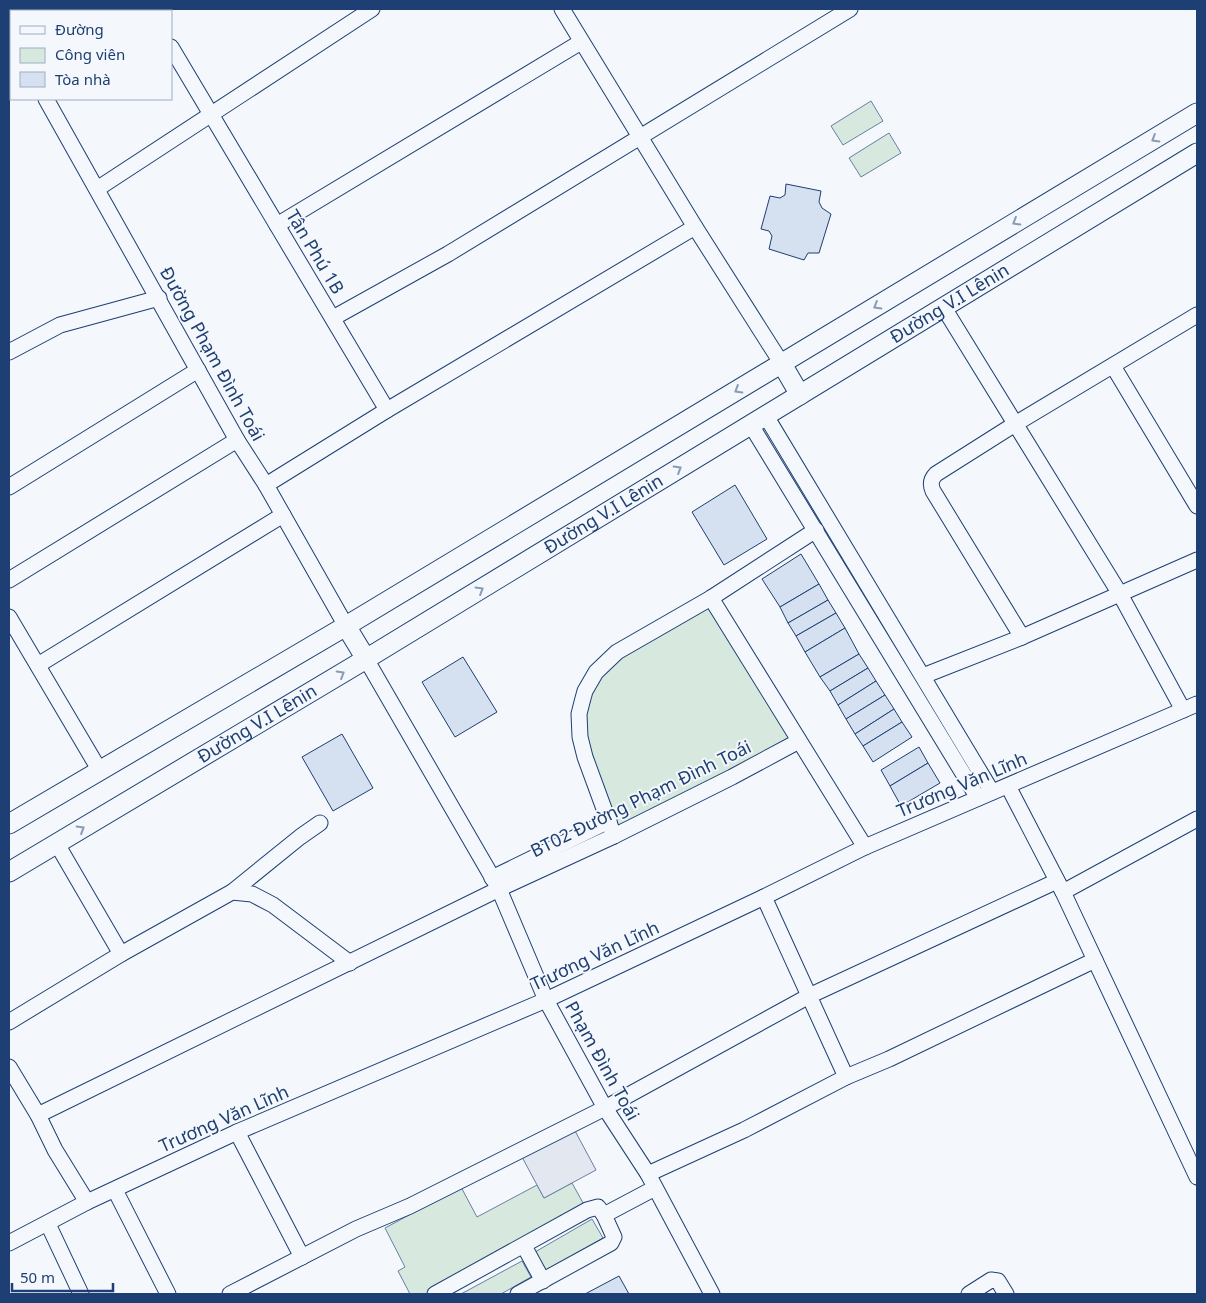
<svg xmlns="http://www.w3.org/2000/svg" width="1206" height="1303" font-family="'Noto Sans',sans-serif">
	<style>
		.green { fill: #d7e8df; stroke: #687fa3 }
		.parking { fill: #e3e8f0; stroke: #687fa3 }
		.building { fill: #d5e0f0; stroke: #1d3f73 }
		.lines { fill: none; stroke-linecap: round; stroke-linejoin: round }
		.minor-casing { stroke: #1d3f73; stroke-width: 17 }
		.major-casing { stroke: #1d3f73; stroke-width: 21 }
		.minor { stroke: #f4f7fb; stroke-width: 15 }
		.major { stroke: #f4f7fb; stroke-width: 19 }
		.oneway { stroke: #889bb7 }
		.labels { text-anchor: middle; stroke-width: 4; stroke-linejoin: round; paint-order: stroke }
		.street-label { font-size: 18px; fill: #1d3f73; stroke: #f4f7fb }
	</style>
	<rect width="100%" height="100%" fill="#f4f7fb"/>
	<!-- green -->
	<g class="green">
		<path d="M 871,101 L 883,121 L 843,145 L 831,126 Z"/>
		<path d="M 889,133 L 901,153 L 861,177 L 849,158 Z"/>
		<path d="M 711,598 L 799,741 L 614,836 L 580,737 L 596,672 Z"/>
		<path d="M 572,1183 L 587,1210 L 431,1294 L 410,1294 L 398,1271 L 405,1267 L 385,1228 L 461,1187 L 477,1217 L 537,1185 L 544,1198 Z"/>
		<path d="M 592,1219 L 603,1238 L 545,1271 L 535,1252 Z"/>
		<path d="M 522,1261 L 531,1277 L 501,1294 L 461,1294 Z"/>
	</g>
	<!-- parking -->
	<path class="parking" d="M 574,1129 L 596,1170 L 544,1198 L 522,1157 Z"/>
	<!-- building -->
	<g class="building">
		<path d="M 786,184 L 821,191 L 819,202 L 822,208 L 831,214 L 819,253 L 808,253 L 804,260 L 769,249 L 772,236 L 769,231 L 761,229 L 770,196 L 780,198 L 785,195 Z"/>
		<path d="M 735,485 L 767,539 L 724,565 L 692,512 Z"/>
		<path d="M 801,554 L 819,584 L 780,607 L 762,579 Z"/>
		<path d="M 819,584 L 828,600 L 788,623 L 780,607 Z"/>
		<path d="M 828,600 L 836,613 L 796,636 L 788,623 Z"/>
		<path d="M 836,613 L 845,628 L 805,652 L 796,636 Z"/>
		<path d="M 845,628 L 859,654 L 820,677 L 805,652 Z"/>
		<path d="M 859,654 L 868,668 L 830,691 L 820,677 Z"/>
		<path d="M 463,657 L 497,712 L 455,737 L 422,682 Z"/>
		<path d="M 868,668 L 876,681 L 838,705 L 830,691 Z"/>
		<path d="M 876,681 L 885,695 L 846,719 L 838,705 Z"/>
		<path d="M 885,695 L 894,709 L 855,734 L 846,719 Z"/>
		<path d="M 894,709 L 902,722 L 863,746 L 855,734 Z"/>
		<path d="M 902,722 L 912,737 L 873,762 L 863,746 Z"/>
		<path d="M 342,734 L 373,788 L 333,811 L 302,757 Z"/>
		<path d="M 919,747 L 928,763 L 890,786 L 881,770 Z"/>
		<path d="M 928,763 L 940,783 L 901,806 L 890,786 Z"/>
		<path d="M 619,1276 L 629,1294 L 585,1294 Z"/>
	</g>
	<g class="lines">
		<!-- minor casing -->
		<g class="minor-casing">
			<g id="minor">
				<path d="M 149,9 L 151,11"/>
				<path d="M 562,9 L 695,227 L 782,364"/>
				<path d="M 51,11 L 55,9"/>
				<path d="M 9,33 L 11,38"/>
				<path d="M 171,47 L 387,410"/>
				<path d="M 46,99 L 237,440 L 266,485 L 346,626"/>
				<path d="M 97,189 L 372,9"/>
				<path d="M 277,225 L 581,42"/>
				<path d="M 944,308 L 1120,594 L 1183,710"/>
				<path d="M 333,318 L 448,254 L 850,9"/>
				<path d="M 9,352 L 60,325 L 159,298"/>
				<path d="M 1113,366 L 1197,506"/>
				<path d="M 766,416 L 992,792"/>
				<path d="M 751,425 L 978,798"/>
				<path d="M 266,485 L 387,410 L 695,227"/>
				<path d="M 9,487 L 198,370"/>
				<path d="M 9,580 L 237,440"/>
				<path d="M 711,598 L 865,847"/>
				<path d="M 9,617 L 100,771"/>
				<path d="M 1022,637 L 933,491 C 930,484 931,479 936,474 L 1015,424 L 1197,315"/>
				<path d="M 366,659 L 499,889 L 546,1000 L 605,1108 L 648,1174 L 712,1294"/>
				<path d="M 38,665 L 283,515"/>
				<path d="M 923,676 L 1022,637 L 1197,560"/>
				<path d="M 1008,786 L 1063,892 L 1197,1177"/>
				<path d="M 614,836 L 585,757 L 580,737 L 579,714 L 582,702 L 585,691 L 596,672 L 617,652 L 711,598 L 816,530"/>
				<path d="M 57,844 L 121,954"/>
				<path d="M 492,878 L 609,821"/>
				<path d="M 232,892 L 252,894 L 273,905 L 350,963"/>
				<path d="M 1063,892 L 1197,819"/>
				<path d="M 764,897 L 846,1077"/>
				<path d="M 9,1022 L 121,954 L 232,892 L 300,837 L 320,823"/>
				<path d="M 9,1067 L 38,1115 L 55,1150 L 87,1202"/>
				<path d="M 38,1115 L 499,889 L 614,836 L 732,777 L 799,741"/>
				<path d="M 237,1132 L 302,1257"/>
				<path d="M 648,1174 L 744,1130 L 846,1077 L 889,1059 L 1095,960"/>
				<path d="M 115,1190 L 168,1294"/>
				<path d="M 48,1224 L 81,1294"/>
				<path d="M 9,1243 L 87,1202 L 237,1132 L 546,1000 L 764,897 L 865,847 L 1197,704"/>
				<path d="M 524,1246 L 543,1281"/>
				<path d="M 230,1294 L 356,1229 L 410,1206 L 605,1108 L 809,996 L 1057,881"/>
				<path d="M 435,1294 L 587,1210 L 598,1207 L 604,1215"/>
				<path d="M 518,1294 L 611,1243 L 614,1237 L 604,1215 L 655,1188"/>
				<path d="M 969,1294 L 991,1280 L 998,1281 L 1006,1294"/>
			</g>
		</g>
		<!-- major casing -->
		<g class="major-casing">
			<g id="major">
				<path d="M 782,364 L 800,395"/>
				<path d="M 346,626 L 366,659"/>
				<path d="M 9,824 L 346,626 L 1197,113"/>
				<path id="s1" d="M 9,872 L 366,659 L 1197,153"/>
			</g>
		</g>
		<!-- minor -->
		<use href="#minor" class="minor"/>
		<!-- major -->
		<use href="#major" class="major"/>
	</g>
	<!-- one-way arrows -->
	<defs><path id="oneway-chevron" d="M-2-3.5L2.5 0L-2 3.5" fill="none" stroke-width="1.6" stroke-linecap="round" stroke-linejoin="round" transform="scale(1.25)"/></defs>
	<g class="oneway">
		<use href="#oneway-chevron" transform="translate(1155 139) rotate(149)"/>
		<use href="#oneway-chevron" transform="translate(1016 222) rotate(149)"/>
		<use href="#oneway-chevron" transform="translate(877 306) rotate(149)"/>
		<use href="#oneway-chevron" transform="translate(738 390) rotate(149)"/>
		<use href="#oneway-chevron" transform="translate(678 469) rotate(-31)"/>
		<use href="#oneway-chevron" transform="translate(480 590) rotate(-31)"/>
		<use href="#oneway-chevron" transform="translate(341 674) rotate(-31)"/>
		<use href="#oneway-chevron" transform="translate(81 829) rotate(-31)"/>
	</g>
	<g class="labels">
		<!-- street labels -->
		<g class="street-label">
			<text transform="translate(315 252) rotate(59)" y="6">Tân Phú 1B</text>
			<text dy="6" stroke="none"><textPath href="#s1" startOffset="1099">Đường V.I Lênin</textPath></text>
			<text transform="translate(212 354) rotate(61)" y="6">Đường Phạm Đình Toái</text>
			<text dy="6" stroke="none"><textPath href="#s1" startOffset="694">Đường V.I Lênin</textPath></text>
			<text dy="6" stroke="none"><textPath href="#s1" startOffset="289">Đường V.I Lênin</textPath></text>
			<text transform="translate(962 785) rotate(-23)" y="6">Trương Văn Lĩnh</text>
			<text transform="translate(641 799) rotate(-26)" y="6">BT02 Đường Phạm Đình Toái</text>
			<text transform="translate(595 956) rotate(-25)" y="6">Trương Văn Lĩnh</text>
			<text transform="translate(602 1061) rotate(61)" y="6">Phạm Đình Toái</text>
			<text transform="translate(224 1119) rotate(-24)" y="6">Trương Văn Lĩnh</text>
		</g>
	</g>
	<!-- border -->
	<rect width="1206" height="1303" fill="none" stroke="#1d3f73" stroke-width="20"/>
	<!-- legend -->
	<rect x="10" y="10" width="162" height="90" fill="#f4f7fb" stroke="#9eadc5"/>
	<rect x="20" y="26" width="25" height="8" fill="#f4f7fb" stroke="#9eadc5"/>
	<text x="55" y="35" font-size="15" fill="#1d3f73">Đường</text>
	<rect x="20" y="48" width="25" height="15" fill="#d7e8df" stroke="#9eadc5"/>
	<text x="55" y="60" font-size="15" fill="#1d3f73">Công viên</text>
	<rect x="20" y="72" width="25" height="15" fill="#d5e0f0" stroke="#9eadc5"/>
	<text x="55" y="85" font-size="15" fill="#1d3f73">Tòa nhà</text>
	<!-- scale -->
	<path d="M12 1283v8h101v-8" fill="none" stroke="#1d3f73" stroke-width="2.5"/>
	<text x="20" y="1283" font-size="15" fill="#1d3f73" stroke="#f4f7fb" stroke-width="4" paint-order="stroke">50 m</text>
</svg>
